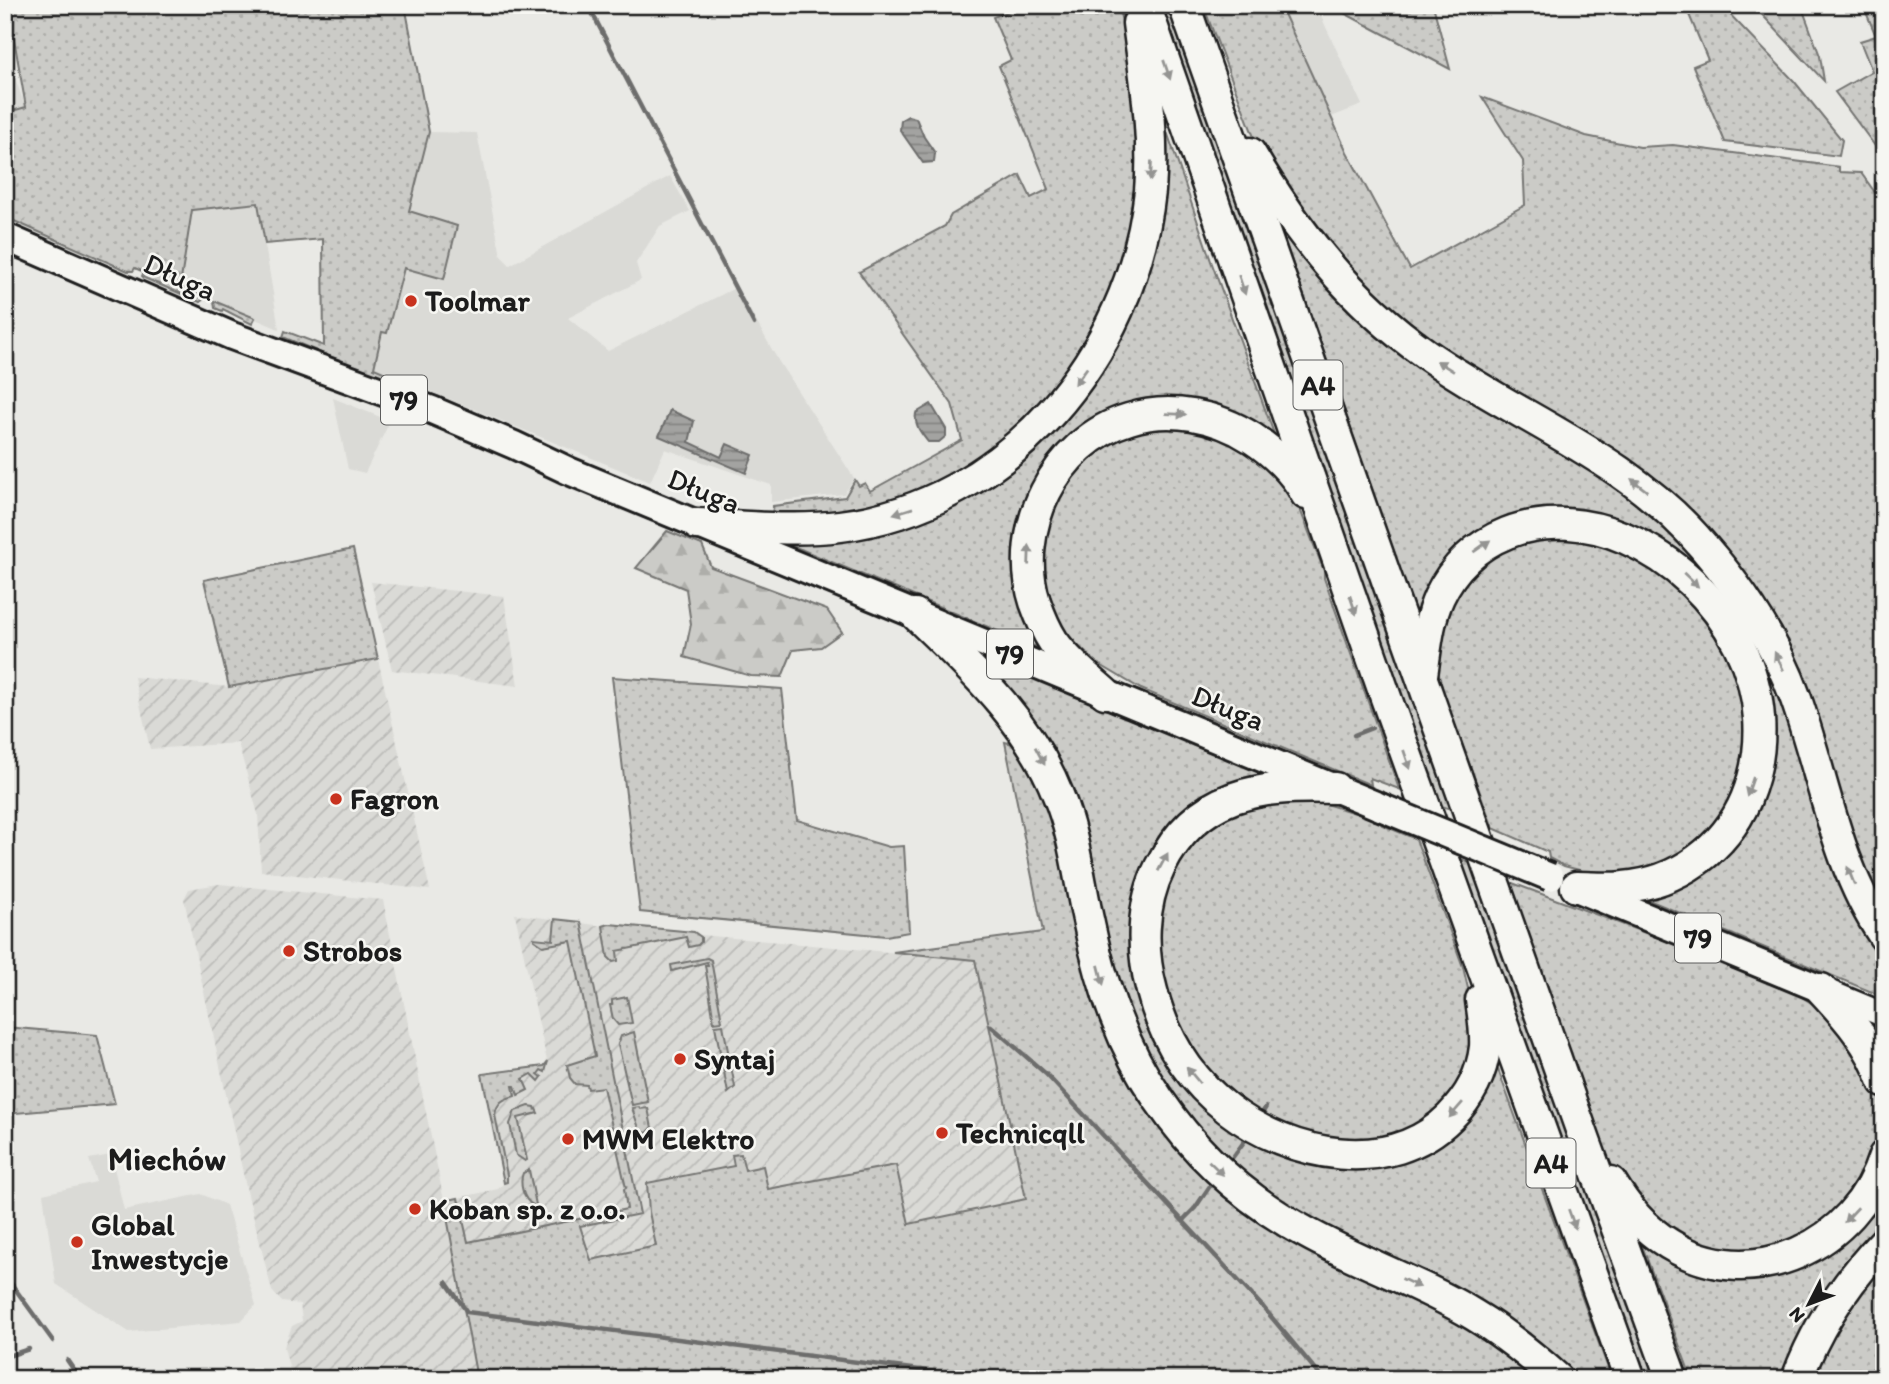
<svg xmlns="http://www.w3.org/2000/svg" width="1889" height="1384" font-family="Itim,sans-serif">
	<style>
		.built { fill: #dadad6 }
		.industrial { fill: url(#industrial-furrows) }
		.grass { fill: url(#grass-dots); stroke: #747472; stroke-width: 2 }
		.forest { fill: url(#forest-firs); stroke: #747472; stroke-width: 2 }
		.water { fill: url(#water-rules); stroke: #6d6d6c; stroke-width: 2 }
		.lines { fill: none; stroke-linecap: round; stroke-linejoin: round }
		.stream { stroke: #6d6d6c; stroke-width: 4.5 }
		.secondary-casing { stroke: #1c1c1c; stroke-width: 28 }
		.primary-casing { stroke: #1c1c1c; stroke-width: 32 }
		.motorway-casing { stroke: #1c1c1c; stroke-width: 35 }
		.secondary { stroke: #f6f6f2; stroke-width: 23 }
		.primary { stroke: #f6f6f2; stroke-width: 26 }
		.motorway { stroke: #f6f6f2; stroke-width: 30 }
		.primary-bridge-casing { stroke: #1c1c1c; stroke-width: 32; stroke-linecap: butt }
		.primary-bridge { stroke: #f6f6f2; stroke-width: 26 }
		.oneway { fill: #949492 }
		.poi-dot { fill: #c8321e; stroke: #f6f6f2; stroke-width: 2.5 }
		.labels { text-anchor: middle; stroke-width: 5; stroke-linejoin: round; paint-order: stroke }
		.shield { fill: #f6f6f2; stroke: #5d5d5c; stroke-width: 2 }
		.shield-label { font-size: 28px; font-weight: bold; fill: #1c1c1c }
		.street-label { font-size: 30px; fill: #1c1c1c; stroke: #f6f6f2 }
		.poi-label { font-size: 30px; font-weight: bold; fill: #1c1c1c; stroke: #f6f6f2; text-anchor: start }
		.neighbourhood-label { font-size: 32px; font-weight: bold; fill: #1c1c1c; stroke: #f6f6f2 }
	</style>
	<defs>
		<pattern id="industrial-furrows" width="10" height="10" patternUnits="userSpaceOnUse" patternTransform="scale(1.75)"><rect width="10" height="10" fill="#dadad6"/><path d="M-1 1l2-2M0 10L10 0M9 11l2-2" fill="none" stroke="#babab7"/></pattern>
		<pattern id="grass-dots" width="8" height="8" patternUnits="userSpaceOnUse" patternTransform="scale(1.75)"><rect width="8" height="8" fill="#cbcbc7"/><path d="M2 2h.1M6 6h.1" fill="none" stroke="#aeaeaa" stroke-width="1.8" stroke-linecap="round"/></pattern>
		<pattern id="forest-firs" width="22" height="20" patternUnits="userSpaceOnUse" patternTransform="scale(1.75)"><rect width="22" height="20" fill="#cbcbc7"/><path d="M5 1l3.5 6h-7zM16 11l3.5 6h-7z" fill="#aeaeaa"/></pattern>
		<pattern id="water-rules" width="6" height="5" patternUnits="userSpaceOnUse" patternTransform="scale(1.75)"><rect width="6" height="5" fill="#a3a3a1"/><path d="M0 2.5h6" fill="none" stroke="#848482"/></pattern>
	</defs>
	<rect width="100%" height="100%" fill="#e9e9e5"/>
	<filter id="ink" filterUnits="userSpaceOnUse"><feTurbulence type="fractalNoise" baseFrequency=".0143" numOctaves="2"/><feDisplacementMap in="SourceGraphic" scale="14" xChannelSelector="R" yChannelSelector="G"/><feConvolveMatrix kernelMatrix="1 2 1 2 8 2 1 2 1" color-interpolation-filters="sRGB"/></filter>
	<g filter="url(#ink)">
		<!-- built -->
		<g class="built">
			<path d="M 1280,5 L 1304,5 L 1319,12 L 1362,105 L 1331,117 Z"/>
			<path d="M 5,51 L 26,108 L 5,113 Z"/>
			<path d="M 429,132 L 477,133 L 501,256 L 510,265 L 670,176 L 690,211 L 660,226 L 636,263 L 641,280 L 568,318 L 608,351 L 737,287 L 779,362 L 854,478 L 844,494 L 771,502 L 771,485 L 665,449 L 650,482 L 371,367 Z"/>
			<path d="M 258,203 L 279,329 L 180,287 L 192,210 Z"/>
			<path d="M 333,398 L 390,421 L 365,473 L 348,469 Z"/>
			<path d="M 111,1155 L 124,1210 L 201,1194 L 226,1205 L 256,1305 L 241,1321 L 129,1332 L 56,1284 L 43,1194 L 96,1182 L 89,1159 Z"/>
		</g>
		<!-- industrial -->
		<g class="industrial">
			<path d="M 371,582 L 504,596 L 518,686 L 392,670 Z"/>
			<path d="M 378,659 L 430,890 L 261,871 L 258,814 L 238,743 L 150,749 L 134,677 L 229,687 Z"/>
			<path d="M 219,884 L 383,900 L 444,1201 L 498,1189 L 504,1183 L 482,1074 L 544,1066 L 547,1061 L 515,914 L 603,926 L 975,960 L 1027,1199 L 909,1224 L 896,1166 L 650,1212 L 657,1246 L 591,1260 L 579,1226 L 454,1251 L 477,1379 L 292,1379 L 284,1347 L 292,1326 L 302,1321 L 300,1304 L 282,1302 L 272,1291 L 246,1187 L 184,899 L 189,889 Z"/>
		</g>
		<!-- grass -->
		<g class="grass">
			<path d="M 8,5 L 405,5 L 429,132 L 409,211 L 457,226 L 444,279 L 404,268 L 387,333 L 382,332 L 374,368 L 425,390 L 427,397 L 283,337 L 285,331 L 324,346 L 323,239 L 265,244 L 258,203 L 192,210 L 180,286 L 205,298 L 200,302 L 144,278 L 142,276 L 144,272 L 135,268 L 133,271 L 128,271 L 5,217 L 5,113 L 26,107 Z"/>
			<path d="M 1026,5 L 1121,5 L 1137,66 L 1137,224 L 1079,365 L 996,453 L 870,512 L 772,517 L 773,506 L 845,497 L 855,480 L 859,486 L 865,483 L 870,491 L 962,440 L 952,404 L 859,272 L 945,226 L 951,215 L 1020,175 L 1031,198 L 1049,189 L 999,66 L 1011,60 L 993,17 Z"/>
			<path d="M 1153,5 L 1174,5 L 1457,811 L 1435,804 Z"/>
			<path d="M 1203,5 L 1280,5 L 1347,152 L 1410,269 L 1525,205 L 1523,161 L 1482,97 L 1586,136 L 1640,147 L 1673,145 L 1839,167 L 1839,172 L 1861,173 L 1884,205 L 1884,925 L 1729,564 L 1446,357 L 1361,289 L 1278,182 L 1254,137 Z"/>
			<path d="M 1329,5 L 1433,5 L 1450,69 Z"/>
			<path d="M 1685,5 L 1721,5 L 1794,81 L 1842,140 L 1839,156 L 1725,142 L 1693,66 L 1708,60 Z"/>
			<path d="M 1753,5 L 1801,5 L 1820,56 L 1824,81 Z"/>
			<path d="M 1863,5 L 1884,5 L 1884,150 L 1878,150 L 1835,92 L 1872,71 L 1860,41 L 1876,36 Z"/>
			<path d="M 1160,111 L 1211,261 L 1277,442 L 1160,403 L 1032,495 L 1051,653 L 769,536 L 935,506 L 1114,336 Z"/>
			<path d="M 1270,199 L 1306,250 L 1631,487 L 1744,610 L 1884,947 L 1884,997 L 1634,894 L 1709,864 L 1764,703 L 1673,557 L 1513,523 L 1422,631 Z"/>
			<path d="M 214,301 L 255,318 L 252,324 L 223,309 L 222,311 L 215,308 Z"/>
			<path d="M 1162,424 L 1232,437 L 1291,486 L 1324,571 L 1324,578 L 1399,789 L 1370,778 L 1371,785 L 1141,689 L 1097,663 L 1073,641 L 1065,641 L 1050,617 L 1038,537 L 1071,472 L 1116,436 Z"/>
			<path d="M 1585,533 L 1673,573 L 1738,662 L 1751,755 L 1712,839 L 1641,877 L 1590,873 L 1564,866 L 1549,858 L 1548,852 L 1493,828 L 1444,695 L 1436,664 L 1447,597 L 1505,541 Z"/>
			<path d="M 353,549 L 378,659 L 229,687 L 204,580 Z"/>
			<path d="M 959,646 L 1282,778 L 1214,795 L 1134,944 L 1226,1119 L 1387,1161 L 1493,1056 L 1612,1379 L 1569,1379 L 1326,1235 L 1219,1161 L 1133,1041 L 1078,829 Z"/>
			<path d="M 612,677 L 782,689 L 797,820 L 889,847 L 904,846 L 909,932 L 886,936 L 640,912 Z"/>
			<path d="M 1005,742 L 1028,748 L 1044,778 L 1096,986 L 1183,1146 L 1436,1303 L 1546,1379 L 477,1379 L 444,1201 L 458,1198 L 468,1242 L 627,1209 L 624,1189 L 626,1188 L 603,1087 L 588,1089 L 587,1085 L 575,1084 L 570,1078 L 567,1065 L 595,1056 L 571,941 L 543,946 L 534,940 L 534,938 L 553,940 L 555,919 L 581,922 L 640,1214 L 580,1226 L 591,1260 L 656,1246 L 649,1212 L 647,1183 L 734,1166 L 732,1155 L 741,1154 L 745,1170 L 763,1166 L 768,1189 L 896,1165 L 909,1224 L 1026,1199 L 975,960 L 893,952 L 1043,932 Z"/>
			<path d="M 1316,801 L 1378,820 L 1382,825 L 1416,839 L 1463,967 L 1474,1014 L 1476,1042 L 1457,1094 L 1408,1135 L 1340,1143 L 1263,1121 L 1199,1068 L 1157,979 L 1159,893 L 1200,828 L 1244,802 Z"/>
			<path d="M 1452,855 L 1479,867 L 1664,1379 L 1641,1379 Z"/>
			<path d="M 1507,881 L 1760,976 L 1797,994 L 1824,1011 L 1875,1076 L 1881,1102 L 1881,1126 L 1878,1150 L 1842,1214 L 1762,1256 L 1692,1247 L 1622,1187 L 1604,1149 Z"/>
			<path d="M 609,924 L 694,932 L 701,937 L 701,942 L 698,945 L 689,947 L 686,937 L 617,951 L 618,961 L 613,962 L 608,957 L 603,926 Z"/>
			<path d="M 707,958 L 711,960 L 722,1021 L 714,1022 L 705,965 L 708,965 L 707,962 L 672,971 L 671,965 Z"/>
			<path d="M 627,997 L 632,1023 L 618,1025 L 613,1019 L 610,1005 L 612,1005 L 612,1000 Z"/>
			<path d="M 723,1025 L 735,1087 L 728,1093 L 715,1026 Z"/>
			<path d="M 5,1027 L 97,1035 L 115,1104 L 5,1114 Z"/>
			<path d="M 634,1032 L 648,1102 L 632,1105 L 618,1044 L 621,1036 Z"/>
			<path d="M 548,1061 L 545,1072 L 541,1070 L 538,1074 L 542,1077 L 539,1081 L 532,1074 L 523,1079 L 528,1090 L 518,1095 L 515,1086 L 513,1086 L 515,1096 C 503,1099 497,1102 495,1115 L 507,1175 L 507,1182 L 504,1183 L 482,1074 L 544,1066 Z"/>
			<path d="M 529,1106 L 535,1107 L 538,1113 L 518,1118 L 527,1160 L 525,1161 L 516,1155 L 510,1124 L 515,1111 Z"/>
			<path d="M 639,1107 L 640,1109 L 648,1108 L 652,1128 L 647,1133 L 640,1131 L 632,1108 Z"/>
			<path d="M 529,1170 L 536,1205 L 533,1205 C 523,1200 519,1183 523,1173 Z"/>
			<path d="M 1884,1178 L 1884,1230 L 1791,1379 L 1692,1379 L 1635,1227 L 1764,1272 Z"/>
			<path d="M 1884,1254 L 1884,1379 L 1806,1379 Z"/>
		</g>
		<!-- forest -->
		<path class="forest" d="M 667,531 L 702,545 L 711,567 L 827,610 L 842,632 L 821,647 L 793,650 L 782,677 L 751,676 L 684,657 L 691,624 L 686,589 L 636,568 Z"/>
		<!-- water -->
		<g class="water">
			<path d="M 908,116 L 916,118 L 924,137 L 935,153 L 934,162 L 923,163 L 900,130 L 901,120 Z"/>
			<path d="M 931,404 L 946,429 L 946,436 L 939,442 L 928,442 C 921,433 914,425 916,413 Z"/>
			<path d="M 670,410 L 694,421 L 689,442 L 721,457 L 727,444 L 753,455 L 746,473 L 659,436 Z"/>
		</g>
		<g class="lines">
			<!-- stream -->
			<g class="stream">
				<path d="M 588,5 L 754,324"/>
				<path d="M 1119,5 L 1125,28"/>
				<path d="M 1354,735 L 1372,728"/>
				<path d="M 991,1026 L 1046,1074 L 1263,1307 L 1323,1379"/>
				<path d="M 1259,1118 L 1266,1107"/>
				<path d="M 1227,1165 L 1249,1135"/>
				<path d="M 1183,1220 L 1195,1208 L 1214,1180"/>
				<path d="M 5,1275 L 53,1341"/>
				<path d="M 446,1282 L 467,1312 L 990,1379"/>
				<path d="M 5,1357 L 29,1349"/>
				<path d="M 67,1360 L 80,1379"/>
			</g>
			<!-- secondary casing -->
			<g class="secondary-casing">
				<path id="secondary" d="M 1824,990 L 1884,1015"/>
			</g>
			<!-- primary casing -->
			<g class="primary-casing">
				<g id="primary">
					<path d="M 5,237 L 232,336 L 432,410 L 514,445 L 569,471 L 1378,806"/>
					<path d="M 1581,890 L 1821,989"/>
				</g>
			</g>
			<!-- motorway casing -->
			<g class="motorway-casing">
				<g id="motorway">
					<path d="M 1145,5 L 1385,695 L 1630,1379"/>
					<path d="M 1184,5 L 1585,1141 L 1672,1379"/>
					<path d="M 1250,153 C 1296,231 1350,301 1426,354 C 1519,419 1628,457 1703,546 C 1742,591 1776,642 1796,699 C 1824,778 1836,865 1884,936"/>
					<path d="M 697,524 C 744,526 792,532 840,526 C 1008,505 1132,356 1150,191 C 1155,135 1145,78 1138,23"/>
					<path d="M 915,614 C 972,669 1029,721 1058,795 C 1075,836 1079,881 1089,924 C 1102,987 1122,1047 1159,1100 C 1197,1156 1247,1201 1307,1233 C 1361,1263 1421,1283 1474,1315 C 1504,1333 1531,1355 1558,1379"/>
					<path d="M 1422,675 C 1426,649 1428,621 1439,597 C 1453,567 1477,545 1507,533 C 1545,518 1588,522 1625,538 C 1724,581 1789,694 1746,799 C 1725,849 1677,883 1623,887 C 1608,889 1591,887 1576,887"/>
					<path d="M 1105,693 C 1087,677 1067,661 1053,641 C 1045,629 1040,616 1035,602 C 1012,530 1055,441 1129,419 C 1170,406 1216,415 1252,438 C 1272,451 1295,472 1306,494"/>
					<path d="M 1335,788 C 1259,785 1197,792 1160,867 C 1141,905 1141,951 1152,991 C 1164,1038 1189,1079 1228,1109 C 1290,1157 1390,1177 1450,1117 C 1469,1098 1482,1074 1485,1047 C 1486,1031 1483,1016 1481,1000"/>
					<path d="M 1821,989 C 1848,1018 1871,1044 1884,1082"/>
					<path d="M 1611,1182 C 1627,1208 1643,1228 1669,1244 C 1753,1296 1857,1245 1884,1156"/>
					<path d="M 1797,1379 C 1816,1328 1847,1281 1884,1242"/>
				</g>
			</g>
			<!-- secondary -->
			<use href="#secondary" class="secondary"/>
			<!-- primary -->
			<use href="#primary" class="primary"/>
			<!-- motorway -->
			<use href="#motorway" class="motorway"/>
			<!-- primary-bridge casing -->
			<g class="primary-bridge-casing">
				<path id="primary-bridge" d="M 1378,806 L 1550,877"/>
			</g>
			<!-- primary-bridge -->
			<use href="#primary-bridge" class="primary-bridge"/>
		</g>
		<!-- one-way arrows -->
		<defs><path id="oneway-solid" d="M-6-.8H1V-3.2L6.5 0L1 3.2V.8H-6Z" transform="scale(1.75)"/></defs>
		<g class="oneway">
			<use href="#oneway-solid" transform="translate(1167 70) rotate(71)"/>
			<use href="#oneway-solid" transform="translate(1151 171) rotate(93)"/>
			<use href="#oneway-solid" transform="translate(1242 285) rotate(71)"/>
			<use href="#oneway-solid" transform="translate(1445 366) rotate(-148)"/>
			<use href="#oneway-solid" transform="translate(1081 376) rotate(126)"/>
			<use href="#oneway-solid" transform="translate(1176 414) rotate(2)"/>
			<use href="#oneway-solid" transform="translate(1639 485) rotate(-142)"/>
			<use href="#oneway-solid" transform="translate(903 511) rotate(163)"/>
			<use href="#oneway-solid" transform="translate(1482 546) rotate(-35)"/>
			<use href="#oneway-solid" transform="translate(1029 555) rotate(-88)"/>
			<use href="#oneway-solid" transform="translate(1691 580) rotate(43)"/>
			<use href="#oneway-solid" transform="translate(1353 605) rotate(71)"/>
			<use href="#oneway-solid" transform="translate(1779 661) rotate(-116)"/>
			<use href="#oneway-solid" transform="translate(1040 756) rotate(62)"/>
			<use href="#oneway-solid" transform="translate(1407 760) rotate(71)"/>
			<use href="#oneway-solid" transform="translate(1750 787) rotate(109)"/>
			<use href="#oneway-solid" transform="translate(1163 862) rotate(-62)"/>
			<use href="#oneway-solid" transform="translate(1851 876) rotate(-112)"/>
			<use href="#oneway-solid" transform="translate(1101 975) rotate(76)"/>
			<use href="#oneway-solid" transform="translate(1193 1075) rotate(-130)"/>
			<use href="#oneway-solid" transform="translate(1456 1110) rotate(131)"/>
			<use href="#oneway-solid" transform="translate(1216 1168) rotate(44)"/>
			<use href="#oneway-solid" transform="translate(1851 1215) rotate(133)"/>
			<use href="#oneway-solid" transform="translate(1572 1219) rotate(70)"/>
			<use href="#oneway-solid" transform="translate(1411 1283) rotate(25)"/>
		</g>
	</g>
	<!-- markers -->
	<g class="poi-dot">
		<circle cx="411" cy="301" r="7"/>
		<circle cx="336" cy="799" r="7"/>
		<circle cx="289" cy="951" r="7"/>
		<circle cx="680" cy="1059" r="7"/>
		<circle cx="942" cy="1133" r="7"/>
		<circle cx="568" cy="1139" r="7"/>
		<circle cx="415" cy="1209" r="7"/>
		<circle cx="77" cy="1242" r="7"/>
	</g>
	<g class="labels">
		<!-- shield labels -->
		<g class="shield">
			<rect x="1293.5" y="360.5" width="49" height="49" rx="5"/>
			<rect x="381" y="375.5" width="46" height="49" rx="5"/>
			<rect x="987" y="629.5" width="46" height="49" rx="5"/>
			<rect x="1675" y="913.5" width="46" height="49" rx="5"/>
			<rect x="1526.5" y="1138.5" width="49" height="49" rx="5"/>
		</g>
		<g class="shield-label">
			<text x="1318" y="395">A4</text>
			<text x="404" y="410">79</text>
			<text x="1010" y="664">79</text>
			<text x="1698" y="948">79</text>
			<text x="1551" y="1173">A4</text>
		</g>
		<!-- street labels -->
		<g class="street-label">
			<text transform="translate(180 277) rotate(24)" y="10">Długa</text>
			<text transform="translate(704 491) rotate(22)" y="10">Długa</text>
			<text transform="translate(1228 708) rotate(22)" y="10">Długa</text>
		</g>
		<!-- poi labels -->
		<g class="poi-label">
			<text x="425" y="311">Toolmar</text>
			<text x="350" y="809">Fagron</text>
			<text x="303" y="961">Strobos</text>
			<text x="694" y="1069">Syntaj</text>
			<text x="956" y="1143">Technicqll</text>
			<text x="582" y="1149">MWM Elektro</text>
			<text x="429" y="1219">Koban sp. z o.o.</text>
			<text x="91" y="1235">Global<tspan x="91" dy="34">Inwestycje</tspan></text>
		</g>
		<!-- neighbourhood labels -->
		<g class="neighbourhood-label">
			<text x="167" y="1170">Miechów</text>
		</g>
	</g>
	<!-- margin -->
	<rect width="1889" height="1384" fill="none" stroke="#f6f6f2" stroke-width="28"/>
	<rect x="14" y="14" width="1861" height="1356" fill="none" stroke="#1c1c1c" stroke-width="2.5" filter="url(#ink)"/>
	<!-- north arrow -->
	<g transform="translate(1809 1304) rotate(228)" stroke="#f6f6f2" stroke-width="5" paint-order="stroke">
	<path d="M0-5L12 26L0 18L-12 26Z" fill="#1c1c1c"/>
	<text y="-10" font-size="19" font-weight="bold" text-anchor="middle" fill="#1c1c1c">N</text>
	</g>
</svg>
